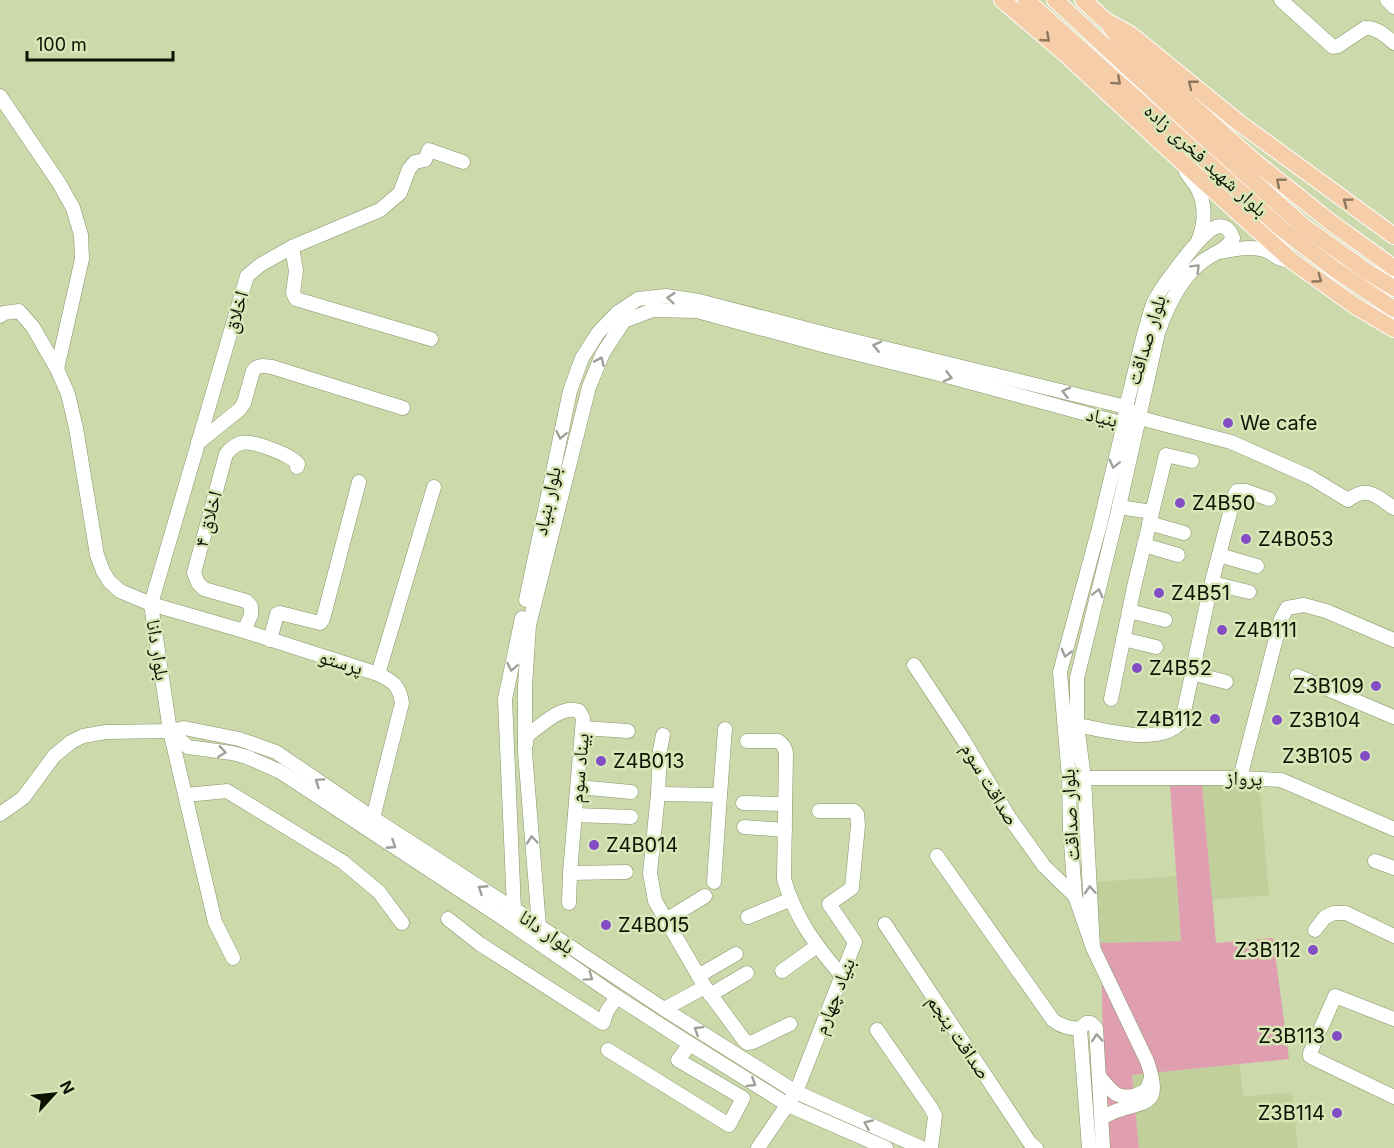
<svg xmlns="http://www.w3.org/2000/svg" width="1394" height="1148" font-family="Inter,'Noto Naskh Arabic',sans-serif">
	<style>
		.built { fill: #c1d09b }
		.green { fill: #df9fb0 }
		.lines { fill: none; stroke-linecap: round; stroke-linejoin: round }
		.minor-casing { stroke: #889569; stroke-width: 15 }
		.major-casing { stroke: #fff; stroke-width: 18 }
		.minor { stroke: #fff; stroke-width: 14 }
		.major { stroke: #f5cda9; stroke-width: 16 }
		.oneway { stroke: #8d795e }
		.oneway2 { stroke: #9fa09a }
		.poi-dot { fill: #824dc5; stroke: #d8e6b8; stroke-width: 2 }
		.labels { text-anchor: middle; stroke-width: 5; stroke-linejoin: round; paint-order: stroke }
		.street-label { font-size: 20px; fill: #0e1203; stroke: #d8e6b8 }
		.poi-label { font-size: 20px; fill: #0e1203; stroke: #d8e6b8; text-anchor: start }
	</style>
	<rect width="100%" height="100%" fill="#cbd9ab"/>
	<!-- built -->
	<g class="built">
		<path d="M 1259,780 L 1269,895 L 1212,900 L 1202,785 Z"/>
		<path d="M 1176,876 L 1181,942 L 1101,943 L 1096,882 Z"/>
		<path d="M 1240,1064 L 1243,1097 L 1292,1092 L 1298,1148 L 1139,1148 L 1131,1075 Z"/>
	</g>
	<!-- green -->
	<path class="green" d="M 1202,785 L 1216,943 L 1273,938 L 1289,1059 L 1132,1075 L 1139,1148 L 1105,1148 L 1101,943 L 1181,941 L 1170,786 Z"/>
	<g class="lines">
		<!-- minor casing -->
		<g class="minor-casing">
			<g id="minor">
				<path d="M 1281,0 L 1333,47 L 1338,46 L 1365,28 C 1376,27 1386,36 1394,43"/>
				<path d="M 1387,0 L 1394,7"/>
				<path d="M 0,96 L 59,183 L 73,208 L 81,235 L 82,259 L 57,369"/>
				<path d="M 1186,172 C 1189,177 1192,180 1195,184 C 1206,201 1206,222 1198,241"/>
				<path d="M 292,247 L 296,271 L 293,293 L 296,299 L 431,339"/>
				<path d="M 1220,252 C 1235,249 1254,245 1269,252 C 1276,256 1279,260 1287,260"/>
				<path d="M 0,316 L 4,313 L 19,311 L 33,327 L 57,369 L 68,394 L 76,428 L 97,555 L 103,571 L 109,581 L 120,591 L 151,604 L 244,631 L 378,674 C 394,682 399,685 402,703 L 373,818"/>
				<path d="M 198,443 L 240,409 L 244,403 L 253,371 C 258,364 265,366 272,367 L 403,408"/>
				<path d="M 1119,507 L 1152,512"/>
				<path d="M 1149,523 L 1184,533"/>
				<path d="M 1144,545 L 1178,555"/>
				<path d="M 1219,555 L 1257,566"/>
				<path d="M 1212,583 L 1249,592"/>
				<path d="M 526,600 L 570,391 L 582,358 L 598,333 L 617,313 L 638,299 L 666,296 L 699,301 L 830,335 L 1126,407 L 1134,413"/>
				<path d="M 1129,611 L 1165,620"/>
				<path d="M 244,631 L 251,615 L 251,606 L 246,601 L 204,589 L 198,583 L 194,573 L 226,454 C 230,449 235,445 241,443 C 252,440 292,455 298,464 L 297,467"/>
				<path d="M 1123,639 L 1156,647"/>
				<path d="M 270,640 L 277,614 L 280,613 L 320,623 L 323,619 L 359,482"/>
				<path d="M 914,665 L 963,739 L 1009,817 L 1044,866 L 1075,896"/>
				<path d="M 1192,673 L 1226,682"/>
				<path d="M 378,674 L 434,487"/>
				<path d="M 1297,676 L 1394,717"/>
				<path d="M 1111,699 L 1134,587 L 1166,455 L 1192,461"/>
				<path d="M 1077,725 C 1106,730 1160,747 1182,721 L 1210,589 L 1235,494 L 1237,491 L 1246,491 L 1269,499"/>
				<path d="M 583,728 L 628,731"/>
				<path d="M 170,731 L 188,747 L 232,753 L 247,757 L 279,771 L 510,923 L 617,997 L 690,1044 L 788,1105 L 886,1148"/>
				<path d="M 663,735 L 660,750 L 658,794 L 650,873 L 655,901 L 705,987 L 744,1040 L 747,1043 L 753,1042 L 790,1024"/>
				<path d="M 747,741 L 778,741 C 783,744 785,747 786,753 L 784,879 C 795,918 816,946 842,976"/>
				<path d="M 526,744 L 527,736 C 540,726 562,704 579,711 L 583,718 L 570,873 L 569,903"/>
				<path d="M 1076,778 L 1240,778 L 1281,780 L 1394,829"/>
				<path d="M 1240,778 L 1281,619 L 1287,608 L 1304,605 L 1326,611 L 1394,640"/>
				<path d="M 578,787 L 631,792"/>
				<path d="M 658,794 L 720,795 L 725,729"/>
				<path d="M 186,795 L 227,791 L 343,862 L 379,892 L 402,923"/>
				<path d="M 743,803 L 785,804"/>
				<path d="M 0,814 L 23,798 L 54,756 L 71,742 L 83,736 L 106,732 L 170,731 L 184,728 L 239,739 L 276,752 L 373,818 L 523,915 L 539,926 L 664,1009 L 796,1092 L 922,1148"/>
				<path d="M 575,815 L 631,817"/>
				<path d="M 744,827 L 785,830"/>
				<path d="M 937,856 L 1053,1020 C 1062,1027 1070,1028 1080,1029"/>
				<path d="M 1375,861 L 1394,868"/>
				<path d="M 570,873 L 626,872"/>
				<path d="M 714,882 L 720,795"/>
				<path d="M 748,917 L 789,900"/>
				<path d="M 448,919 L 480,944 L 603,1023 L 607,1011 L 617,997"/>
				<path d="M 666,920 L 705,896"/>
				<path d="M 510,923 L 514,909 L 505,699 L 522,618"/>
				<path d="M 885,924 L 1030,1143 L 1036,1148"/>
				<path d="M 1315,930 L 1325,917 L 1334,913 L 1346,913 L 1394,936"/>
				<path d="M 534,939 L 539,926 L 525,752 L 525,687 L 529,625 L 589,387 L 603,353 L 624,321 L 653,310 L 697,311 L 830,347 L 939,374 L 1124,424 L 1140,418 L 1231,442 L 1310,477 L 1348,500 C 1368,485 1376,496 1394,508"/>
				<path d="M 1093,948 L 1084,778 L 1077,725 L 1077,678 L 1119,507 L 1158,333 C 1167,307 1180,278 1203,261 C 1214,253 1226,250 1233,238 C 1230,230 1225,224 1216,227 C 1202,231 1159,290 1153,304 C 1142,336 1135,374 1126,407 L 1124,424 L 1099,528 L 1060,672 L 1069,778 L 1070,830 L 1075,896 L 1093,948 L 1147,1061 C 1167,1117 1135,1096 1102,1118"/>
				<path d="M 233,958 L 215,922 L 170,731 L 151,604 L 247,276 L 260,265 L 292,247 L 380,210 L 400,193 L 409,169 L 415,162 L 425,160 L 429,150 L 463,162"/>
				<path d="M 782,971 L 817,946"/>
				<path d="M 698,976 L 736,954"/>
				<path d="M 710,995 L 747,973"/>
				<path d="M 664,1009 L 705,987"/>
				<path d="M 1394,1019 L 1335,996 L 1310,1053 L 1310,1056 L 1313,1058 L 1394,1097"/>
				<path d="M 877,1030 L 931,1108 L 935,1116 L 931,1148"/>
				<path d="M 608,1050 L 729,1125 L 743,1098 L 678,1060 L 690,1044"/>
				<path d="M 1099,1076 C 1104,1082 1110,1090 1116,1094 C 1125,1099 1142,1096 1148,1087 C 1148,1086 1151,1078 1151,1078"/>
				<path d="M 758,1148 L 796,1092 L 855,942 L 829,904 L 852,888 L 858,825 L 857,814 L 854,811 L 819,811"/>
				<path d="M 1089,1148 L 1080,1029 L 1086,1023 L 1091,1023 L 1096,1028 L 1103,1148"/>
			</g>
		</g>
		<!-- major casing -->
		<g class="major-casing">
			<g id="major">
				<path d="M 1002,0 L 1062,51 L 1183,163 L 1292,261 L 1355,306 L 1394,329"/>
				<path d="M 1026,0 L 1283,230 L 1337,271 L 1394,309"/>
				<path d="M 1055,0 L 1163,100 L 1302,225 L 1366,271 L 1394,288"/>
				<path d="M 1083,0 L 1106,21 L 1130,34 L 1238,122 L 1394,236"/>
				<path d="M 1110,26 L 1124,45 L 1254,161 L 1329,221 L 1394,268"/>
			</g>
		</g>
		<!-- minor -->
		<use href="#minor" class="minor"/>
		<!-- major -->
		<use href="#major" class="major"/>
	</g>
	<!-- one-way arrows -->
	<defs><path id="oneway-chevron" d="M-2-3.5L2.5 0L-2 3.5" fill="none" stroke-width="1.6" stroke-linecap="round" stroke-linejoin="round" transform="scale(1.5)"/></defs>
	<g class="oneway">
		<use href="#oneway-chevron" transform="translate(1046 38) rotate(41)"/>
		<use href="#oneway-chevron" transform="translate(1117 81) rotate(42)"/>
		<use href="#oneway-chevron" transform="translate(1192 84) rotate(-141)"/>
		<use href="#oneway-chevron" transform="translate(1280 182) rotate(-141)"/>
		<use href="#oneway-chevron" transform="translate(1347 202) rotate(-143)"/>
		<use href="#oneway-chevron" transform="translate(1318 279) rotate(36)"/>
	</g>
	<g class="oneway2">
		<use href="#oneway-chevron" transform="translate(1196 268) rotate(-45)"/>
		<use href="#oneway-chevron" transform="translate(671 298) rotate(-175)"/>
		<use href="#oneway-chevron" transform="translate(877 346) rotate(-167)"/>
		<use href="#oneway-chevron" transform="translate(600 361) rotate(-66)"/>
		<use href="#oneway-chevron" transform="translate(948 377) rotate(15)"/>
		<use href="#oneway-chevron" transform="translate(1066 392) rotate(-166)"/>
		<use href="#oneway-chevron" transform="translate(561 435) rotate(102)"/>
		<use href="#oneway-chevron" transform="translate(1114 464) rotate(104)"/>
		<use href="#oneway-chevron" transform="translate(1098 593) rotate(-76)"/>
		<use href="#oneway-chevron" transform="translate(1066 653) rotate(105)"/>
		<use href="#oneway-chevron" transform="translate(512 667) rotate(102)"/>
		<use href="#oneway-chevron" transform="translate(222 752) rotate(8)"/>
		<use href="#oneway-chevron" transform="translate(319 782) rotate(-146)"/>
		<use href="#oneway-chevron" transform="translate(532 840) rotate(-95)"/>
		<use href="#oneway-chevron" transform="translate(392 845) rotate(33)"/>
		<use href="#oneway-chevron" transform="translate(482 889) rotate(-147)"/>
		<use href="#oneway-chevron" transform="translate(1090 890) rotate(-93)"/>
		<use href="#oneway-chevron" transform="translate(589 977) rotate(35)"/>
		<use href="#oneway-chevron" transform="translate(698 1030) rotate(-148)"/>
		<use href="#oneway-chevron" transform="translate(1097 1038) rotate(-94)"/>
		<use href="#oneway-chevron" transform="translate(752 1083) rotate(32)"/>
		<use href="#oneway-chevron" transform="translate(868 1124) rotate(-156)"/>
	</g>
	<!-- markers -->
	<g class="poi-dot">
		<circle cx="1228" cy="423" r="6"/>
		<circle cx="1180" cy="503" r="6"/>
		<circle cx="1246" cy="539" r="6"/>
		<circle cx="1159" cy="593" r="6"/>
		<circle cx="1222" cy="630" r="6"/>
		<circle cx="1137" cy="668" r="6"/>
		<circle cx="1376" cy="686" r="6"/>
		<circle cx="1215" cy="719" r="6"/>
		<circle cx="1277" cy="720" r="6"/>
		<circle cx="1365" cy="756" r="6"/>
		<circle cx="601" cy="761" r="6"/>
		<circle cx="594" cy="845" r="6"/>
		<circle cx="606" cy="925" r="6"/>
		<circle cx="1313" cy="950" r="6"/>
		<circle cx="1337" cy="1036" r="6"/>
		<circle cx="1337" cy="1113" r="6"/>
	</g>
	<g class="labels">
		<!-- street labels -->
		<g class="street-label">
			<text transform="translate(1206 160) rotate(42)" y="7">بلوار شهید فخری زاده</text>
			<text transform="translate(236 312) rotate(-74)" y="7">اخلاق</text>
			<text transform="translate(1146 340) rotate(-73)" y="7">بلوار صداقت</text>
			<text transform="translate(1102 417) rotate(13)" y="7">بنیاد</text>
			<text transform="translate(547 501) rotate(-78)" y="7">بلوار بنیاد</text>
			<text transform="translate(208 519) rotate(-75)" y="7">اخلاق ۴</text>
			<text transform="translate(158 650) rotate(81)" y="7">بلوار دانا</text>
			<text transform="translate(341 662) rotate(17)" y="7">پرستو</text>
			<text transform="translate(579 768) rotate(-85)" y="7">بیناد سوم</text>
			<text transform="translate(1244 778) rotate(1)" y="7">پرواز</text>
			<text transform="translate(990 784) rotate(59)" y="7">صداقت سوم</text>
			<text transform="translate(1070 815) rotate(-93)" y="7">بلوار صداقت</text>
			<text transform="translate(547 932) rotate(34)" y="7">بلوار دانا</text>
			<text transform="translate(834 996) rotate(-68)" y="7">بنیاد چهارم</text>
			<text transform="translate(959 1037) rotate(56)" y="7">صداقت پنجم</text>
		</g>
		<!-- poi labels -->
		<g class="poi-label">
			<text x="1240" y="430">We cafe</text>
			<text x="1192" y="510">Z4B50</text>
			<text x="1258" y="546">Z4B053</text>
			<text x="1171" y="600">Z4B51</text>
			<text x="1234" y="637">Z4B111</text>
			<text x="1149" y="675">Z4B52</text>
			<text x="1364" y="693" text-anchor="end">Z3B109</text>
			<text x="1203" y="726" text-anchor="end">Z4B112</text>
			<text x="1289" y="727">Z3B104</text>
			<text x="1353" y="763" text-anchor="end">Z3B105</text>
			<text x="613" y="768">Z4B013</text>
			<text x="606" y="852">Z4B014</text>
			<text x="618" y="932">Z4B015</text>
			<text x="1301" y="957" text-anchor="end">Z3B112</text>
			<text x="1325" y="1043" text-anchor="end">Z3B113</text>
			<text x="1325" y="1120" text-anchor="end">Z3B114</text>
		</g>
	</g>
	<!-- north arrow -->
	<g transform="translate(54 1094) rotate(63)" stroke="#d8e6b8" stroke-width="4.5" paint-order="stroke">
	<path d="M0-4.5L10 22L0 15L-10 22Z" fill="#0e1203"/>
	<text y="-9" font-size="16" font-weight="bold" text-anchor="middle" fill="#0e1203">N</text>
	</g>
	<!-- scale -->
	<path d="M27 51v9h146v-9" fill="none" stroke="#0e1203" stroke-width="3"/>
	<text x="36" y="51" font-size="18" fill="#0e1203" stroke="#d8e6b8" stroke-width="4.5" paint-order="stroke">100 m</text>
</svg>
